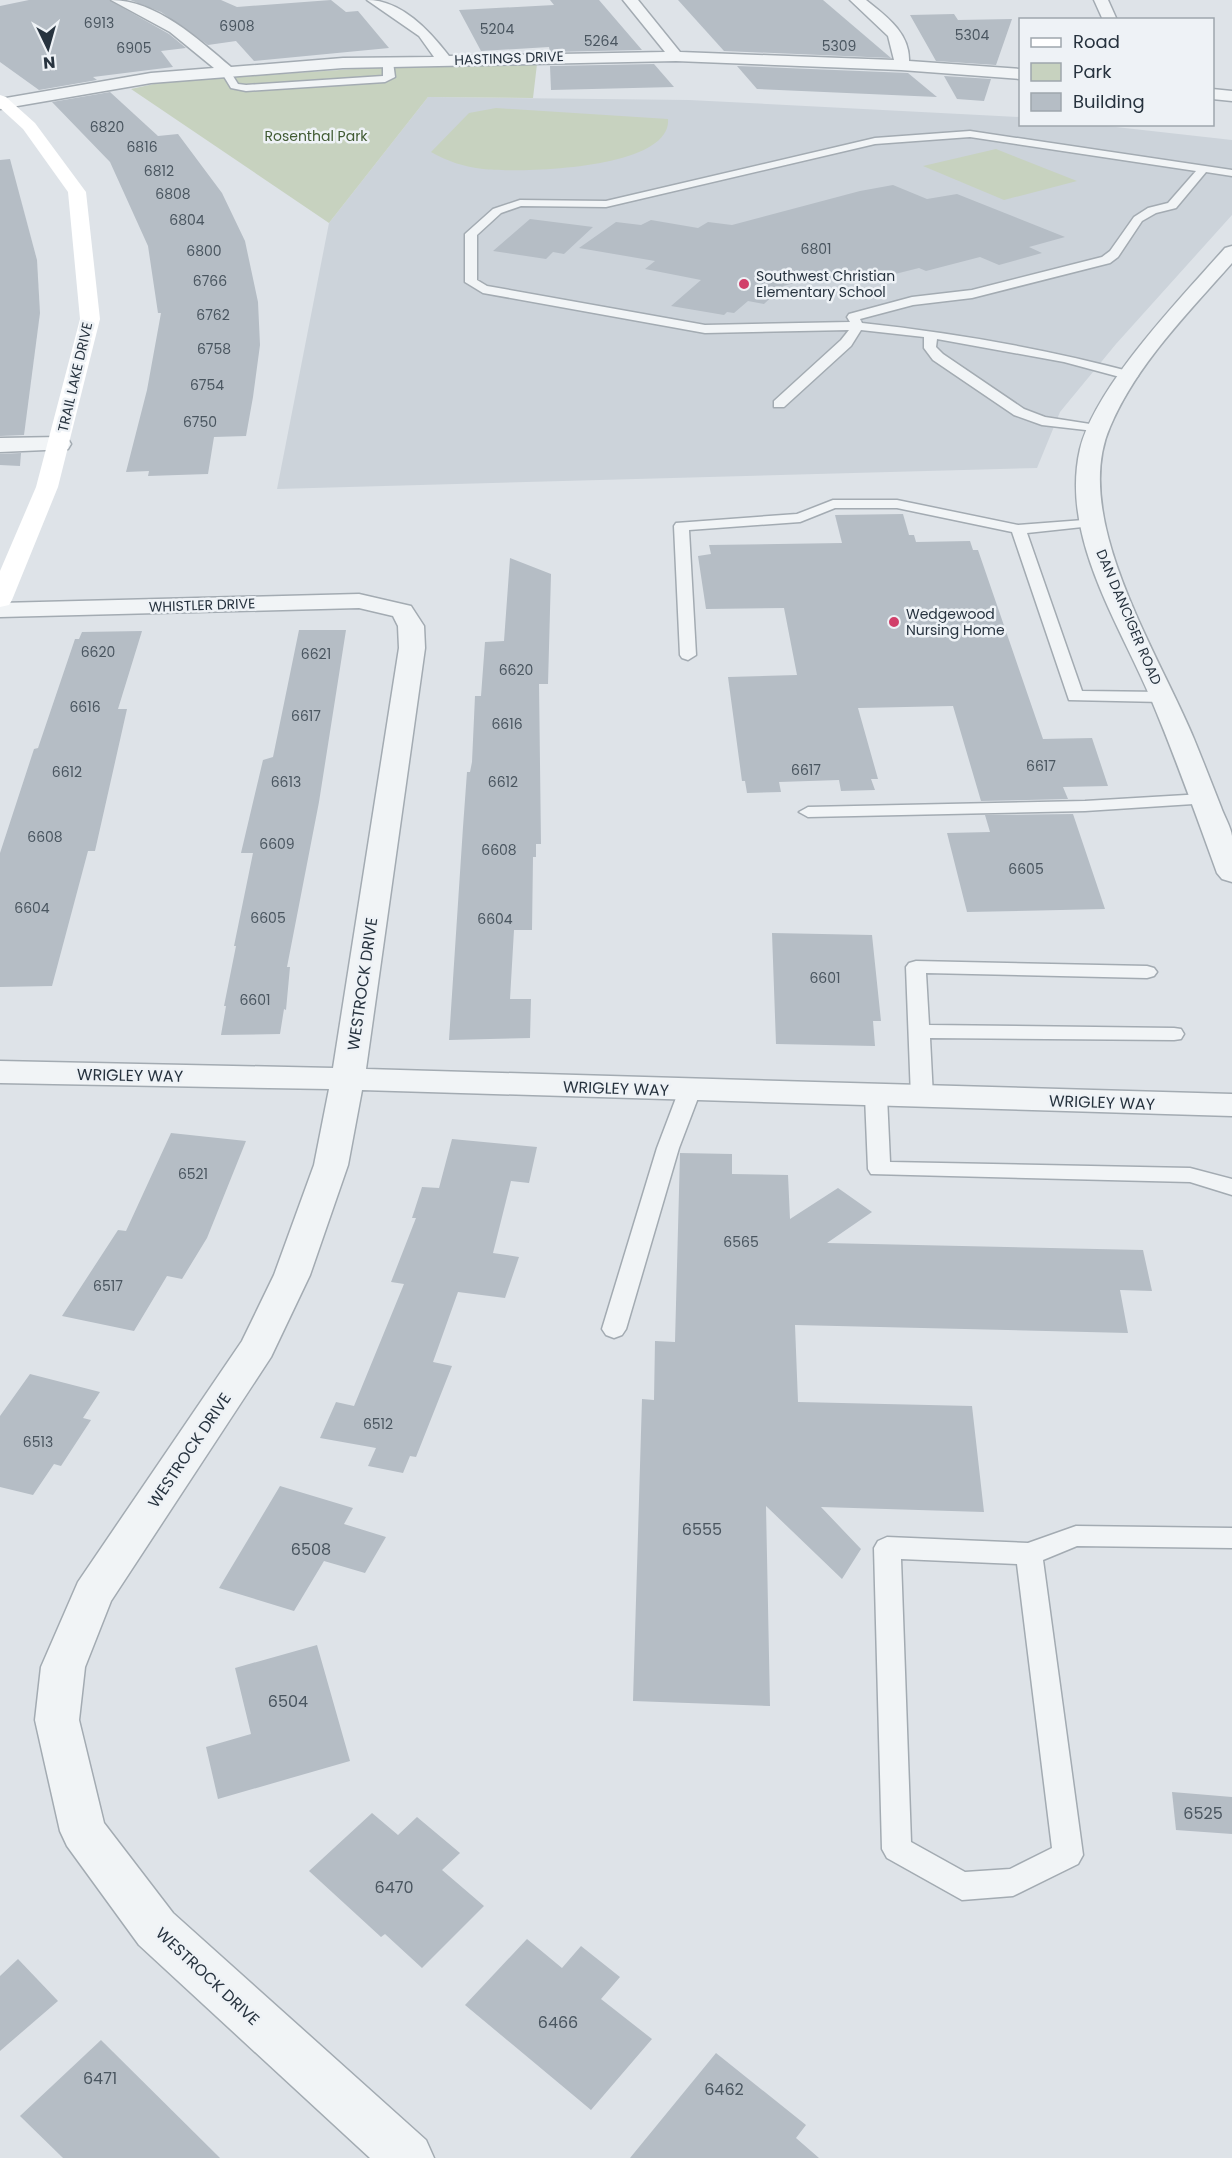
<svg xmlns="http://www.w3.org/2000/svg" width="1232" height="2158" font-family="Poppins,sans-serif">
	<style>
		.built { fill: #ccd3da }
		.green { fill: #c7d2bf }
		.building { fill: #b5bdc5 }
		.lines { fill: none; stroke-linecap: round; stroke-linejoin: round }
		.lane-casing { stroke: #a3abb2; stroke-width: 3 }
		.street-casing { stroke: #a3abb2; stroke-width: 3 }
		.lane { fill: #f1f4f6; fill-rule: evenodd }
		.street { fill: #f1f4f6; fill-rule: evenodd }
		.secondary { fill: #fff; fill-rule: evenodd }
		.poi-dot { fill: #d13f6a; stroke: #eef2f6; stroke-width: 2 }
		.labels { text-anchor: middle; stroke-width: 5; stroke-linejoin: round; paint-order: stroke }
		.number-label { font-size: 14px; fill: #4a5660 }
		.far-street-label { font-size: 14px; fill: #27333f; stroke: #eef2f6 }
		.far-park-label { font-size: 14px; fill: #415b34; stroke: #eef2f6 }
		.far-poi-label { font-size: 14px; fill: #27333f; stroke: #eef2f6; text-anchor: start }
		.street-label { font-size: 16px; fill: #27333f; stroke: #eef2f6 }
		.near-number-label { font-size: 16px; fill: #4a5660 }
	</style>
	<rect width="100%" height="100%" fill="#dee3e8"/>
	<!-- built -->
	<path class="built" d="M 428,97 L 689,100 L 1020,117 L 1020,124 L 1098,125 L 1232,140 L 1232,215 L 1116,344 L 1060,412 L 1037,468 L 277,489 L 329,223 Z"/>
	<!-- green -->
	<g class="green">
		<path d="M 537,64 L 533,98 L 428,97 L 329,223 L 131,89 L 163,82 L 384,67 Z"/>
		<path d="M 496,108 L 668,119 C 672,170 517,173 483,169 C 464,167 447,161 431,152 L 469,113 Z"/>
		<path d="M 996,149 L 1077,181 L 1004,200 L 923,166 Z"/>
	</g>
	<!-- building -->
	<g class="building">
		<path d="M 29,0 L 109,0 L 169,34 L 186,48 L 161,51 L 173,67 L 93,77 L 97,80 L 39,90 L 0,62 L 0,6 Z"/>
		<path d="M 130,0 L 221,0 L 237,7 L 331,0 L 346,12 L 358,11 L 389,48 L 254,61 L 236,41 L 208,45 L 161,12 Z"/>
		<path d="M 550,0 L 599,0 L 642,50 L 550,52 L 549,47 L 481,51 L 459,10 L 554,5 Z"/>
		<path d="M 678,0 L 823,0 L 891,58 L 724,51 Z"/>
		<path d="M 954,14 L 958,20 L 1012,19 L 996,65 L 936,61 L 910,15 Z"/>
		<path d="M 654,64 L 674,87 L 551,90 L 550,66 Z"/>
		<path d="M 737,66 L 908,73 L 937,97 L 757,89 Z"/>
		<path d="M 944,76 L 991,79 L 984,101 L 957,99 Z"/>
		<path d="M 110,92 L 158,136 L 178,134 L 222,193 L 245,241 L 258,302 L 260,345 L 253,397 L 246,436 L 214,437 L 208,474 L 148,476 L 149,471 L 126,472 L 147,390 L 161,313 L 158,313 L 148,246 L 110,162 L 52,102 Z"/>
		<path d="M 10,159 L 37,260 L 40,313 L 24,435 L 0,436 L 0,160 Z"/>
		<path d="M 893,185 L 927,199 L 957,194 L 1065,237 L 1029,247 L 1042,253 L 999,265 L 980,257 L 926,271 L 919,268 L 891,275 L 883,271 L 859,277 L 853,274 L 830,280 L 822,276 L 783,286 L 764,304 L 748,301 L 734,313 L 727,312 L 724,315 L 671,306 L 701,280 L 645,269 L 655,261 L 579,248 L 616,222 L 641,225 L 651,220 L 698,228 L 708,222 L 732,225 L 860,191 Z"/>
		<path d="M 530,219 L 593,227 L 564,254 L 553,252 L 546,259 L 493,251 Z"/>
		<path d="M 21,453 L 20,466 L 0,465 L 0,454 Z"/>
		<path d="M 903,514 L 909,535 L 914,535 L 916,542 L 970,541 L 973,550 L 978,550 L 1043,739 L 1092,738 L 1108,786 L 1063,787 L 1068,799 L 981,801 L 953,706 L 858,708 L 878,779 L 871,779 L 875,790 L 841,791 L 839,780 L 779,782 L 781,792 L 747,793 L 745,781 L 742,781 L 728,677 L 797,675 L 784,608 L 706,609 L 698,556 L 711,554 L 709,545 L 842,543 L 835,515 Z"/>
		<path d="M 510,558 L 551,574 L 548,684 L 539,684 L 541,844 L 536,844 L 536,857 L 533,857 L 532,930 L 514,930 L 510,999 L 531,999 L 530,1038 L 449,1040 L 463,827 L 467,772 L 470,772 L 472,762 L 475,696 L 481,696 L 485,642 L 504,641 Z"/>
		<path d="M 299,630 L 346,630 L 319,802 L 287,967 L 290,967 L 286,1010 L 284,1009 L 280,1034 L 221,1035 L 226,1006 L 224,1006 L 236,946 L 234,946 L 253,853 L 241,853 L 263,760 L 273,757 Z"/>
		<path d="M 142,631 L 118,709 L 127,709 L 95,851 L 88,851 L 52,986 L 0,987 L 0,853 L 34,749 L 38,748 L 75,639 L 79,639 L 82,632 Z"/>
		<path d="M 1073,814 L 1105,909 L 967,912 L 947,833 L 990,832 L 985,815 Z"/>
		<path d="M 772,933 L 872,935 L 881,1021 L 873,1021 L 875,1046 L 776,1044 Z"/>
		<path d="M 171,1133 L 246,1141 L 207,1238 L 182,1279 L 167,1276 L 134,1331 L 62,1316 L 118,1230 L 126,1231 Z"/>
		<path d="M 452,1139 L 537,1147 L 529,1183 L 511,1181 L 493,1253 L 519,1257 L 505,1298 L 458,1292 L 433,1362 L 452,1366 L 416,1457 L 410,1456 L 403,1473 L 368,1466 L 376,1448 L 320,1438 L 336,1402 L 354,1406 L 404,1284 L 391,1282 L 416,1218 L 412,1218 L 422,1187 L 439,1188 Z"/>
		<path d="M 680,1153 L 732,1154 L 732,1174 L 788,1175 L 790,1219 L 838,1188 L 872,1212 L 827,1243 L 1143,1250 L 1152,1291 L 1120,1290 L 1128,1333 L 795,1325 L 798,1402 L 972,1406 L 984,1512 L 821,1507 L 861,1549 L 842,1579 L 766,1506 L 770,1706 L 633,1701 L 642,1399 L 654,1400 L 655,1341 L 675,1342 Z"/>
		<path d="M 30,1374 L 100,1392 L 83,1418 L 91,1420 L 61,1466 L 54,1464 L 33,1495 L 0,1487 L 0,1416 Z"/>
		<path d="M 280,1486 L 353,1508 L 344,1524 L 386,1537 L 365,1573 L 324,1561 L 294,1611 L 219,1588 Z"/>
		<path d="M 317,1645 L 350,1761 L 218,1799 L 206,1747 L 251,1734 L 235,1668 Z"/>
		<path d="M 1172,1792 L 1232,1797 L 1232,1834 L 1176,1830 Z"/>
		<path d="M 372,1813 L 398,1835 L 417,1817 L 460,1853 L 442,1870 L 484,1906 L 422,1968 L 385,1934 L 381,1937 L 309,1871 Z"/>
		<path d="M 527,1939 L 562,1968 L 581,1946 L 620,1977 L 601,1999 L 652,2039 L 591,2110 L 465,2005 Z"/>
		<path d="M 18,1959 L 58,2001 L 0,2051 L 0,1976 Z"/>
		<path d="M 101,2040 L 220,2158 L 63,2158 L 20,2116 Z"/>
		<path d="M 716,2053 L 806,2125 L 796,2138 L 819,2158 L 630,2158 Z"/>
	</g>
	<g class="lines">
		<!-- lane casing -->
		<g class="lane-casing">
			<g id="lane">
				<path d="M 388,59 L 393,62 L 395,77 L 385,82 L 246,91 L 231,88 L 220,70 L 228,68 L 238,84 L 246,85 L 383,76 L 383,62 Z"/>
				<path d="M 970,131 L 1232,170 L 1232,176 L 1206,172 L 1176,208 L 1156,213 L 1142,221 L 1118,257 L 1110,263 L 972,298 L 913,305 L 860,319 L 862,323 C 955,333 1046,349 1136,373 L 1138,376 L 1131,380 L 1064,362 L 937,339 L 936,347 L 943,354 L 1024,409 L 1045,417 L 1103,426 L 1103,432 L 1042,425 L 1014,415 L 933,360 L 924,348 L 924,337 L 861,330 L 851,346 L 784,407 L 774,407 L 774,401 L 841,340 L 849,330 L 705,333 L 483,293 L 465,282 L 465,234 L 493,209 L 520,200 L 606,201 L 875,138 ZM 970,137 L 1196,171 L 1168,203 L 1148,208 L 1134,217 L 1110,251 L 1102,257 L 972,290 L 912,297 L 849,314 L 847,317 L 850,322 L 705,325 L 487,286 L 477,280 L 477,235 L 501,213 L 521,206 L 606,207 L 875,144 Z"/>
				<path d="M 833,500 L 897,500 L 1018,525 L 1097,519 L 1099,522 L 1097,525 L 1092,526 L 1027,533 L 1082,691 L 1163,692 L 1171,697 L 1163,702 L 1069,700 L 1012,532 L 897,508 L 835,508 L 800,522 L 689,530 L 696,655 L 688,660 L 682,658 L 680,655 L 674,526 L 676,523 L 797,514 Z"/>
				<path d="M 1203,794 L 1209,795 L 1212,799 L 1209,803 L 1085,811 L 808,817 L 799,812 L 808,807 L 1085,801 Z"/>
				<path d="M 916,961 L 1147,966 L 1154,968 L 1157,972 L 1154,976 L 1147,978 L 926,973 L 929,1025 L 1174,1028 L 1181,1029 L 1184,1034 L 1181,1039 L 1174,1040 L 930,1038 L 933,1097 L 929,1102 L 915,1102 L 911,1097 L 906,967 L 909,963 Z"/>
				<path d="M 690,1083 L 697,1085 L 701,1090 L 679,1148 L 626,1329 L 622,1335 L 614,1338 L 606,1335 L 602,1329 L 657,1148 L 679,1090 L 683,1085 Z"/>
				<path d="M 876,1089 L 883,1091 L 887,1096 L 890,1162 L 1190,1168 L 1232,1179 L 1232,1195 L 1190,1182 L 871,1174 L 868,1169 L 865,1096 L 869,1091 Z"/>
				<path d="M 1076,1526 L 1232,1528 L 1232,1548 L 1077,1546 L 1043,1560 L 1083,1855 L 1078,1864 L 1013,1896 L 962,1900 L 887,1858 L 882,1849 L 874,1548 L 878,1541 L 887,1537 L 1028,1543 ZM 901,1559 L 1017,1564 L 1052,1848 L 1010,1869 L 965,1872 L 911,1842 Z"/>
			</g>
		</g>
		<!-- street casing -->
		<g class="street-casing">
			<g id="street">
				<path d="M 111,0 C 156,0 198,39 231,67 L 343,58 L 434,57 L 419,36 L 367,0 C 401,0 429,30 449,56 L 665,52 L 623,0 L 638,0 L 680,52 L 894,60 L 888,36 L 850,0 L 866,0 C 886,16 910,33 909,61 L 1020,69 L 1020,79 L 901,70 L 676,61 L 343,68 L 151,83 L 0,109 L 0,99 L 151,73 L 214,68 L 170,32 Z"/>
				<path d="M 1094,0 L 1108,0 L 1117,20 L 1103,20 Z"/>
				<path d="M 1212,89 L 1232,91 L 1232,101 L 1212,99 Z"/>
				<path d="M 1232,246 L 1232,263 C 1188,313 1136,365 1110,427 C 1070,518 1159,654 1194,739 C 1203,761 1212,784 1221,807 C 1224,816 1231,827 1232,836 C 1232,851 1232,867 1232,882 L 1222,879 L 1217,873 C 1196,815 1175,756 1151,699 C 1119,623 1060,536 1080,449 C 1096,385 1181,298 1225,248 Z"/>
				<path d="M 60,437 L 68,439 L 71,444 L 68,449 L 0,452 L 0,438 Z"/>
				<path d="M 359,594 L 411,606 L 424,626 L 425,648 L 366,1069 L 1232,1094 L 1232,1116 L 362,1090 L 348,1165 L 310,1275 L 271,1357 L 111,1601 L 85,1667 L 79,1720 L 104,1823 L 173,1913 L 426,2140 L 434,2158 L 370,2158 L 139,1945 L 67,1846 L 60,1831 L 35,1720 L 41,1667 L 78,1582 L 242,1341 L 274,1275 L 314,1165 L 329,1089 L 0,1083 L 0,1061 L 333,1068 L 399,648 L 398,626 L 393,616 L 359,608 L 0,617 L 0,603 Z"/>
			</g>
		</g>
		<!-- lane -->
		<use href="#lane" class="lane"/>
		<!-- street -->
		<use href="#street" class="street"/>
		<!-- secondary -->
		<path class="secondary" d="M 0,95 L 6,97 L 35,123 L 86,192 L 100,319 L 58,487 L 12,600 L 9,605 L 0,607 L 0,571 L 36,487 L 80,319 L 68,192 L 23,129 L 0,108 Z"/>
	</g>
	<!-- markers -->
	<g class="poi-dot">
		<circle cx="744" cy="284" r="6"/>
		<circle cx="894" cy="622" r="6"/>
	</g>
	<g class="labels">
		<!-- number labels -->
		<g class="number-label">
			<text x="99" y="28">6913</text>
			<text x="237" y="31">6908</text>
			<text x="497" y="34">5204</text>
			<text x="972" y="40">5304</text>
			<text x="601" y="46">5264</text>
			<text x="839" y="51">5309</text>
			<text x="134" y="53">6905</text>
			<text x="107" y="132">6820</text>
			<text x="142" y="152">6816</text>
			<text x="159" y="176">6812</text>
			<text x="173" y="199">6808</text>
			<text x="187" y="225">6804</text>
			<text x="816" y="254">6801</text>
			<text x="204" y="256">6800</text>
			<text x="210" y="286">6766</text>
			<text x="213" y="320">6762</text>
			<text x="214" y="354">6758</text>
			<text x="207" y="390">6754</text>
			<text x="200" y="427">6750</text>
			<text x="98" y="657">6620</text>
			<text x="316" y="659">6621</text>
			<text x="516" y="675">6620</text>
			<text x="85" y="712">6616</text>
			<text x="306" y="721">6617</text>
			<text x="507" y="729">6616</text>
			<text x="1041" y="771">6617</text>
			<text x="806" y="775">6617</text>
			<text x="67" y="777">6612</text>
			<text x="286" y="787">6613</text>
			<text x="503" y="787">6612</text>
			<text x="45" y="842">6608</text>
			<text x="277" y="849">6609</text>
			<text x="499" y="855">6608</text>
			<text x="1026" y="874">6605</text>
			<text x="32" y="913">6604</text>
			<text x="268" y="923">6605</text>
			<text x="495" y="924">6604</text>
			<text x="825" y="983">6601</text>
			<text x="255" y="1005">6601</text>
			<text x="193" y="1179">6521</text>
			<text x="741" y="1247">6565</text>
			<text x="108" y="1291">6517</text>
			<text x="378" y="1429">6512</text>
			<text x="38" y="1447">6513</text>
		</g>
		<!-- far-street labels -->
		<g class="far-street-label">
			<text transform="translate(509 58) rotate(-2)" y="5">HASTINGS DRIVE</text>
			<text transform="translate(75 377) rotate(-77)" y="5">TRAIL LAKE DRIVE</text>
			<text transform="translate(202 605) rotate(-2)" y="5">WHISTLER DRIVE</text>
			<text transform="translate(1129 617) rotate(67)" y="5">DAN DANCIGER ROAD</text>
		</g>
		<!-- far-park labels -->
		<g class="far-park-label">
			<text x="316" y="141">Rosenthal Park</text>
		</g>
		<!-- far-poi labels -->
		<g class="far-poi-label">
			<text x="756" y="281">Southwest Christian<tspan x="756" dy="16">Elementary School</tspan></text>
			<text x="906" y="619">Wedgewood<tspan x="906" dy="16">Nursing Home</tspan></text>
		</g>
		<!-- street labels -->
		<g class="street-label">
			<text transform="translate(362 984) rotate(-82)" y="6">WESTROCK DRIVE</text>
			<text transform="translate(130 1075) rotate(1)" y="6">WRIGLEY WAY</text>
			<text transform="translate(616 1088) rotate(2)" y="6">WRIGLEY WAY</text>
			<text transform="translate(1102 1102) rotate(2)" y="6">WRIGLEY WAY</text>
			<text transform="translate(189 1450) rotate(-56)" y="6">WESTROCK DRIVE</text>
			<text transform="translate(208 1976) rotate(43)" y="6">WESTROCK DRIVE</text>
		</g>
		<!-- near-number labels -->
		<g class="near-number-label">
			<text x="702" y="1535">6555</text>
			<text x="311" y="1555">6508</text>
			<text x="288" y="1707">6504</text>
			<text x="1203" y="1819">6525</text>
			<text x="394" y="1893">6470</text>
			<text x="558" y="2028">6466</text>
			<text x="100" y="2084">6471</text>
			<text x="724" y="2095">6462</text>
		</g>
	</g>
	<!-- legend -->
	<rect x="1019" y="18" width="195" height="108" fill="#eef2f6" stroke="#9ea6ad" stroke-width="1.5"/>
	<rect x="1031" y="38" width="30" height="9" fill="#ffffff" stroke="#9ea6ad" stroke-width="1.5"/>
	<text x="1073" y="48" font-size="18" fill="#27333f">Road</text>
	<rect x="1031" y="63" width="30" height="18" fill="#c7d2bf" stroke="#9ea6ad" stroke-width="1.5"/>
	<text x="1073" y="78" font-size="18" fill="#27333f">Park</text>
	<rect x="1031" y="93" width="30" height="18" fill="#b5bdc5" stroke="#9ea6ad" stroke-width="1.5"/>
	<text x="1073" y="108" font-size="18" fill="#27333f">Building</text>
	<!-- north arrow -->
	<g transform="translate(48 48) rotate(175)" stroke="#eef2f6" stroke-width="4.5" paint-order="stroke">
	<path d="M0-4.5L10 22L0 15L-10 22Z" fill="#27333f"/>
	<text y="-9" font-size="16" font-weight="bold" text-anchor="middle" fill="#27333f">N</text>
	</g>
</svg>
